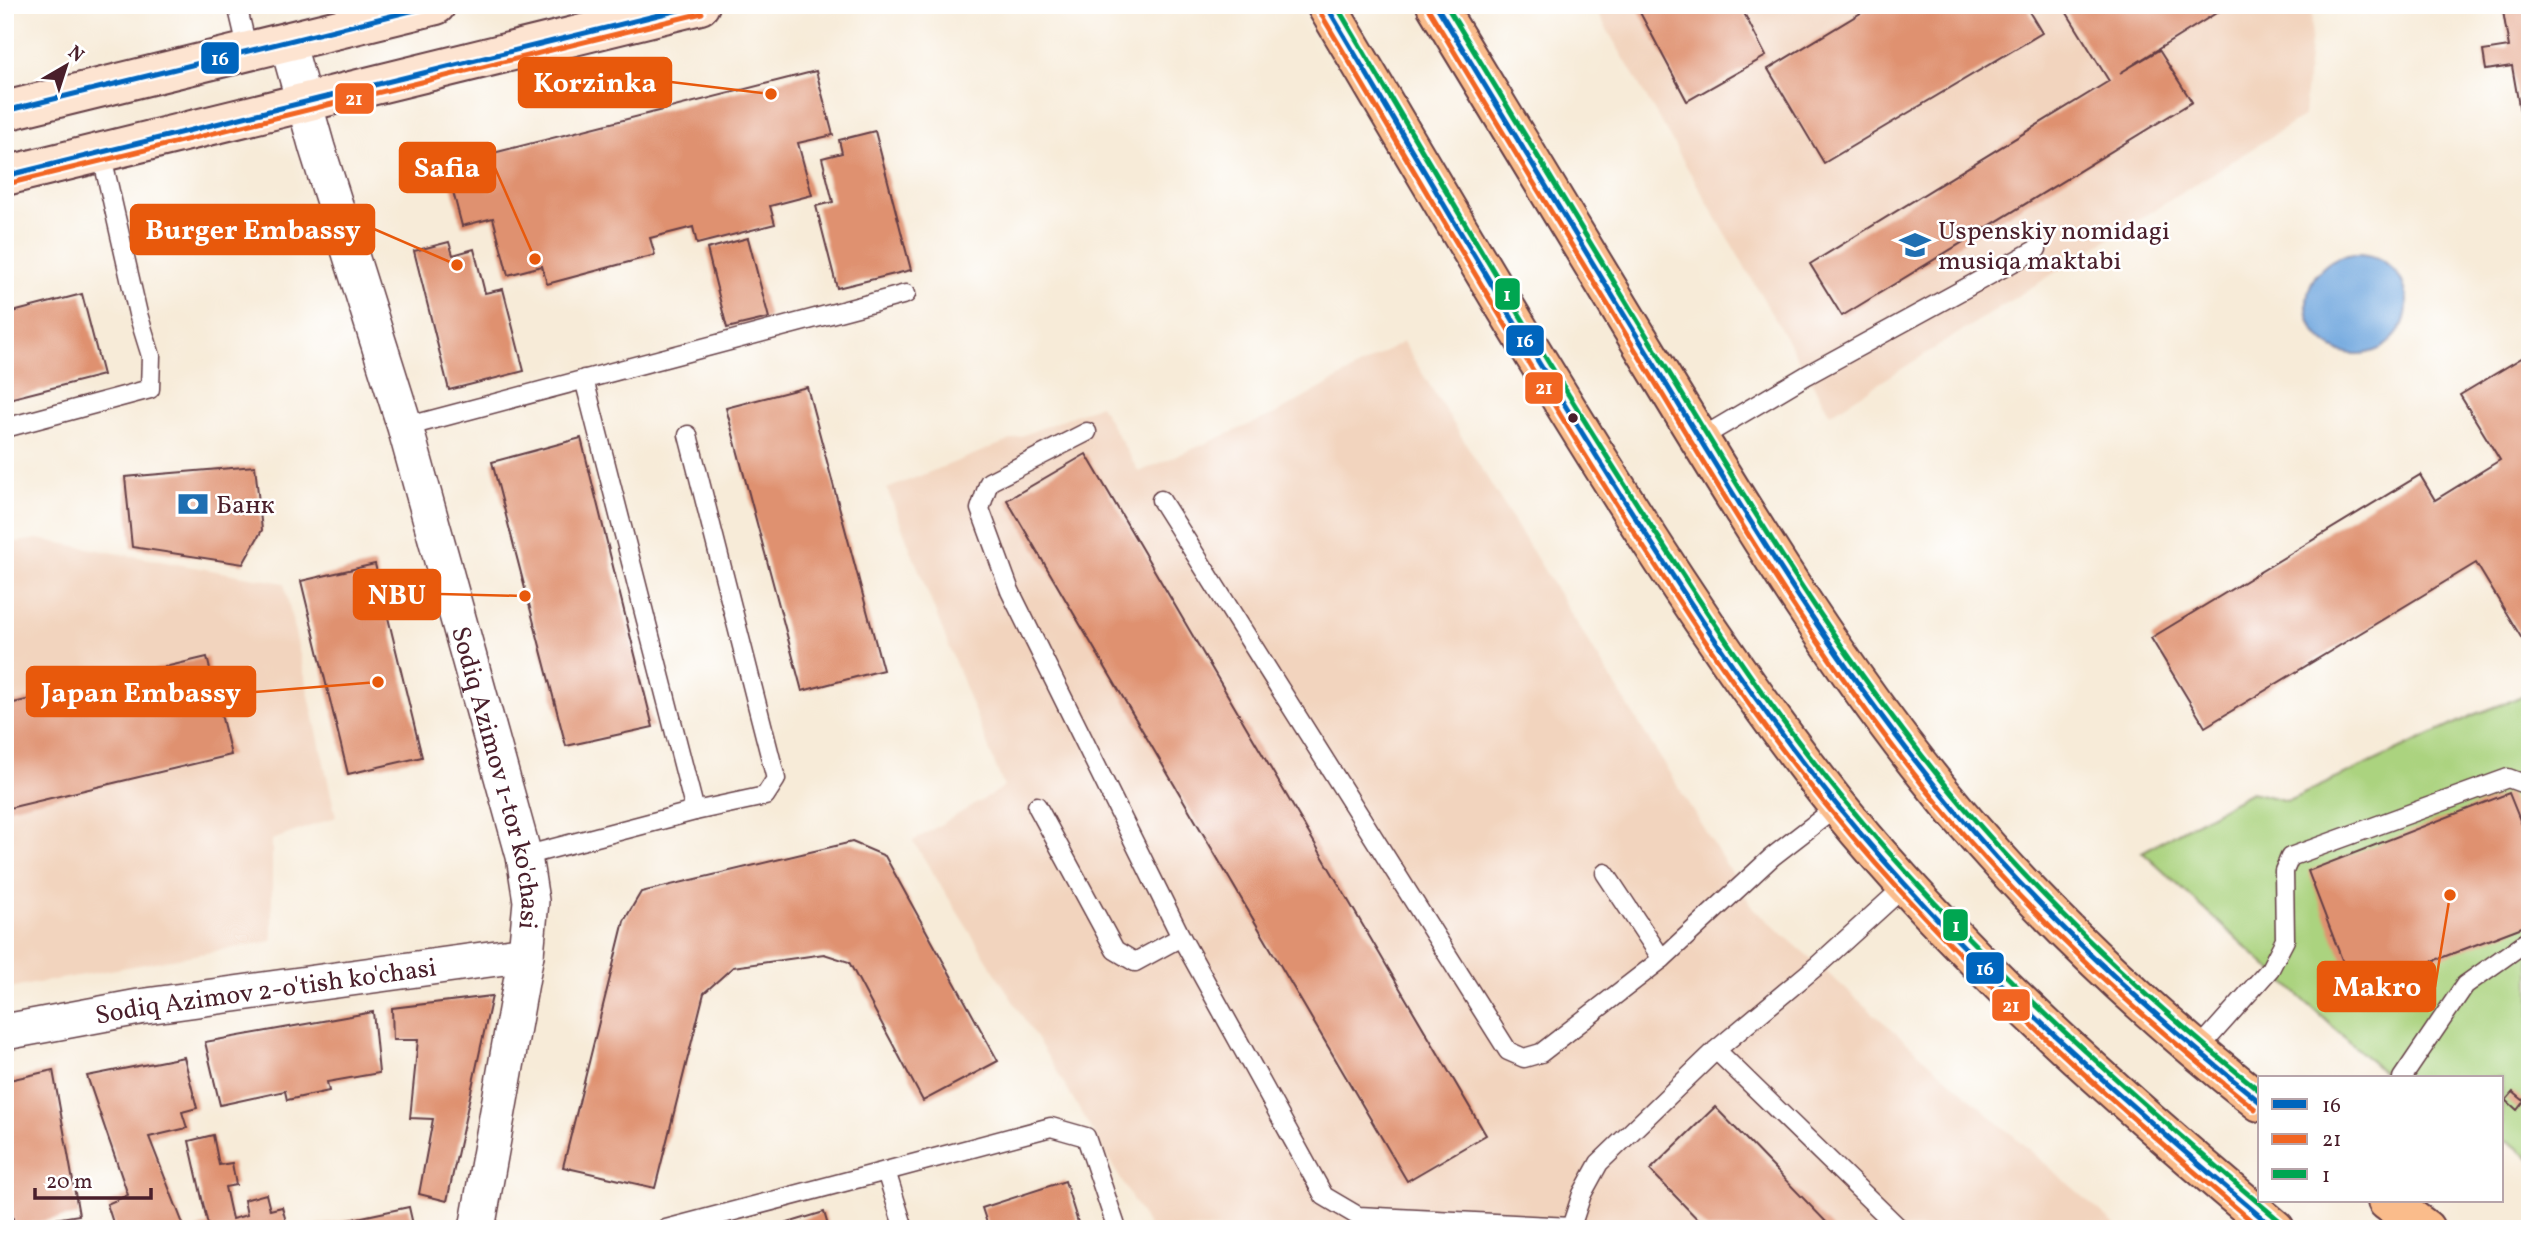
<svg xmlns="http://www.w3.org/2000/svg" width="2535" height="1234" font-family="Vollkorn,serif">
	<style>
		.built { fill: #f2d4be }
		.green { fill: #abd37f; stroke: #7a7955; stroke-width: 2 }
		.water { fill: #71a7de; stroke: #5e6384; stroke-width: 2 }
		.building { fill: #df916f }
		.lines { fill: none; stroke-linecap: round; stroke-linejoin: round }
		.lane-casing { stroke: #643e45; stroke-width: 21 }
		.street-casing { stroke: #643e45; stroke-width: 38 }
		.secondary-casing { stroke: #643e45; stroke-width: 42 }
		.primary-casing { stroke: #643e45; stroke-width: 42 }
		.lane { stroke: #fff; stroke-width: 18 }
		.street { stroke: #fff; stroke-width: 35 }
		.secondary { stroke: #fde4d1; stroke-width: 38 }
		.primary { stroke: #fabc8b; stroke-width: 38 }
		.bus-1-casing { stroke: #fff; stroke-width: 10 }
		.bus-2-casing { stroke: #fff; stroke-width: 10 }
		.bus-3-casing { stroke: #fff; stroke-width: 10 }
		.bus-1 { stroke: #0065bd; stroke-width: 5 }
		.bus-2 { stroke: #f26522; stroke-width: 5 }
		.bus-3 { stroke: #00a651; stroke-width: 5 }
		.bus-dot { fill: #4a1f2b; stroke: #fff; stroke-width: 2.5 }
		.labels { text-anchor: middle; stroke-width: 5; stroke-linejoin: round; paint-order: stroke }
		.poi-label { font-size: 26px; fill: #4a1f2b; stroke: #fff; text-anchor: start }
		.street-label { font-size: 26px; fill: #4a1f2b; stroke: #fff }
		.leader { fill: none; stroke: #e8590c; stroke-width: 2.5 }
		.callout-dot { fill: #e8590c; stroke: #fff; stroke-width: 2.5 }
		.callout { fill: #e8590c; stroke: #e8590c; stroke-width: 2.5 }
		.callout-label { font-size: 28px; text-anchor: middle; font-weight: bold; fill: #fff }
		.line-badge { stroke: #fff; stroke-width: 2.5 }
		.badge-label { font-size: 19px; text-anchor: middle; font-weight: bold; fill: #fff }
	</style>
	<rect width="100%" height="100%" fill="#fff"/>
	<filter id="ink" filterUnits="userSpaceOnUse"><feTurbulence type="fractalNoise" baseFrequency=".0143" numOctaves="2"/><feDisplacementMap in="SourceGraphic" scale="14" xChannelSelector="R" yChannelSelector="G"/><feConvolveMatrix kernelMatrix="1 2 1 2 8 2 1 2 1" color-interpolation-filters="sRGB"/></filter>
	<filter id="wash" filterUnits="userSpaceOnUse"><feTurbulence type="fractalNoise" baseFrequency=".00686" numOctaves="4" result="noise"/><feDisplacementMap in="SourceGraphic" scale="28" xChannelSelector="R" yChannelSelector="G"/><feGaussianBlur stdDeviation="1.57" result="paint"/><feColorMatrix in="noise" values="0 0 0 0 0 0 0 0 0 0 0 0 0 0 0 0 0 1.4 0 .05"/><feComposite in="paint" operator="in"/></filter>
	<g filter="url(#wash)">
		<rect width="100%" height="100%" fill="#f7ebd8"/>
		<!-- built -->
		<g class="built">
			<path d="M 1593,5 L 2313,5 L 2304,116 L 1830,414 Z"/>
			<path d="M 1403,342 L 1753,908 L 2120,1229 L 1150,1229 L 1056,1070 L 913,841 L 1004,787 L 887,489 L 1100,405 L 1139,472 L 1279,412 Z"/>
			<path d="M 37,539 L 284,583 L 336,817 L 272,840 L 272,941 L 5,989 L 5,544 Z"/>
		</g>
		<!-- green -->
		<path class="green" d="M 2530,694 L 2530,1159 L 2511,1143 L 2502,1141 L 2502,1078 L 2389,1078 L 2142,852 L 2251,792 L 2288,801 L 2476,714 Z"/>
		<!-- water -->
		<circle class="water" cx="2357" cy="304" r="50"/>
		<g id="blocks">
			<!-- building -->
			<g class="building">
				<path d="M 1636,5 L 1740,5 L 1766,56 L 1687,101 Z"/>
				<path d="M 1874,5 L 2025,5 L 2042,33 L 1824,163 L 1768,69 Z"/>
				<path d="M 2062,5 L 2229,5 L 2120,73 L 2159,50 L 2192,102 L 1842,316 L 1810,264 L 2109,81 Z"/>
				<path d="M 2502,5 L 2530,5 L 2530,129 L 2523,129 L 2512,66 L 2486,70 L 2483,51 L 2509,47 Z"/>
				<path d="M 816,71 L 833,135 L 798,143 L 812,195 L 770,206 L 775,224 L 697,244 L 693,227 L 650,238 L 655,255 L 547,284 L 542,266 L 508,275 L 493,218 L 462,226 L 446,165 Z"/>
				<path d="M 875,131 L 911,270 L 837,288 L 816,206 L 833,202 L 822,158 L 842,153 L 839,140 Z"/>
				<path d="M 748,238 L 769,318 L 727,328 L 707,249 Z"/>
				<path d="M 449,242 L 453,255 L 474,249 L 485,293 L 503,289 L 524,371 L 449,390 L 414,251 Z"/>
				<path d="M 82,294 L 103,375 L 5,400 L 5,314 Z"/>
				<path d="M 2530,353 L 2530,652 L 2476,563 L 2205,727 L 2151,638 L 2420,475 L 2435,500 L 2500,460 L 2460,395 Z"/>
				<path d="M 807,387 L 883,670 L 802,691 L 726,408 Z"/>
				<path d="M 581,438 L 653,727 L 566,746 L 492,462 Z"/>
				<path d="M 1086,454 L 1486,1135 L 1407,1181 L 1007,500 Z"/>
				<path d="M 255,466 L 262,530 L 243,564 L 132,547 L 125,477 Z"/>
				<path d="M 375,564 L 422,757 L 348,774 L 301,581 Z"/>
				<path d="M 207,657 L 231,755 L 5,809 L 5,705 Z"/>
				<path d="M 2509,793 L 2530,845 L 2530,924 L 2354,991 L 2308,871 Z"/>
				<path d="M 852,842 L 885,856 L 998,1061 L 923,1101 L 849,962 L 824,954 L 733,967 L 704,993 L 655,1188 L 563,1167 L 624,921 L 641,892 Z"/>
				<path d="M 492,996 L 447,1201 L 419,1194 L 433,1119 L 410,1118 L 418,1040 L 393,1040 L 392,1008 Z"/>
				<path d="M 373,1012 L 379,1073 L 327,1082 L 329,1091 L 287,1100 L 285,1091 L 220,1105 L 205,1042 Z"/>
				<path d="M 184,1057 L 197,1108 L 182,1112 L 187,1128 L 149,1137 L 185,1229 L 115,1229 L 107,1204 L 128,1195 L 87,1076 Z"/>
				<path d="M 53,1070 L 79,1215 L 14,1226 L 5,1169 L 5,1081 Z"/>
				<path d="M 2513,1092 L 2524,1101 L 2517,1110 L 2506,1100 Z"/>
				<path d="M 1715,1107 L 1833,1229 L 1707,1229 L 1650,1170 Z"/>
				<path d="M 213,1135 L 219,1165 L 232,1163 L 236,1185 L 225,1187 L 232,1219 L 247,1215 L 244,1200 L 266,1194 L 270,1210 L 282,1207 L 288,1229 L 196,1229 L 208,1225 L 189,1141 Z"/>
				<path d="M 1065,1181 L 1080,1229 L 989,1229 L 982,1208 Z"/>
				<path d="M 409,1207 L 414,1229 L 310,1229 L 310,1228 Z"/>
				<path d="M 824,1212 L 829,1229 L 771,1229 L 771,1228 Z"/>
			</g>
		</g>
	</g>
	<g filter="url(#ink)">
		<use href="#blocks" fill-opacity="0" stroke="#643e45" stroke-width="2"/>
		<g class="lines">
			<!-- lane casing -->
			<g class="lane-casing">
				<g id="lane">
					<path d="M 237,5 L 248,51"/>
					<path d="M 584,379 L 695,811"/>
					<path d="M 405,427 L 906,294"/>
					<path d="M 5,428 L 150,389 L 151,356 L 138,314 L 101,152"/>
					<path d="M 1087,432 L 989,482 L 980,509 L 1010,591 L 1181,937 L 1324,1196 L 1358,1216 L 1571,1227"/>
					<path d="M 1699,439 L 1807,375 L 2037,249"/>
					<path d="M 1161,500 L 1508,1051 L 1524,1058 L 1541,1053 L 1662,959 L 1772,857 L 1838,806"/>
					<path d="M 1037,806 L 1115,950 L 1135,962 L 1181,937"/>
					<path d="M 524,856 L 695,811 L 765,796 L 776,779 L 688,435"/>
					<path d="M 1605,873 L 1662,959"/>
					<path d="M 2196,1052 L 2270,969 L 2285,940 L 2284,871 L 2290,857 L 2508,778 L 2530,786"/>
					<path d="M 2402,1078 L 2465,985 L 2530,939"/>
					<path d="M 886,1171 L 1051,1127 L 1086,1137 L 1117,1229"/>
					<path d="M 666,1229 L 886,1171 L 904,1229"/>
					<path d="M 1574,1229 L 1571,1227 L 1582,1194 L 1599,1163 L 1716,1050"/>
					<path d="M 1900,1229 L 1716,1050 L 1818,965 L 1906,885"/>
				</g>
			</g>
			<!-- street casing -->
			<g class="street-casing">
				<g id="street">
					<path id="s1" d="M 287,42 L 317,148 L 405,427 L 524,856 L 531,901 L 526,954 L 477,1229"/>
					<path id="s2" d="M 5,1032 L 139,1007 L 526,954"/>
				</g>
			</g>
			<!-- secondary casing -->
			<g class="secondary-casing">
				<g id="secondary">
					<path d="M 5,111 L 436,5"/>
					<path d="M 5,176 L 700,5"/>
				</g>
			</g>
			<!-- primary casing -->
			<g class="primary-casing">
				<g id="primary">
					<path d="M 1326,5 C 1430,180 1532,357 1642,528 C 1703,623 1766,716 1836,804 C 1965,963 2119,1098 2275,1229"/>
					<path d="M 1436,5 C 1514,134 1592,263 1670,391 C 1758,536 1846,679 1955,810 C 2046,918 2150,1015 2260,1102"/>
					<path d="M 2387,1201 L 2425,1229"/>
				</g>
			</g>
			<!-- lane -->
			<use href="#lane" class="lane"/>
			<!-- street -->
			<use href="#street" class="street"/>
			<!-- secondary -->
			<use href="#secondary" class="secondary"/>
			<!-- primary -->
			<use href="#primary" class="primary"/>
			<!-- bus-1 casing -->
			<g class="bus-1-casing">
				<g id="bus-1">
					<path d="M 1326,5 C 1423,169 1519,334 1621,495 C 1688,601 1757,707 1836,804 C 1965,963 2119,1097 2275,1229"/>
					<path d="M 1436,5 C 1515,136 1594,267 1674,397 C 1760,539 1848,682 1955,810 C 2045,918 2150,1013 2260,1102"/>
					<path d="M 5,111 L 435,5"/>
					<path d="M 5,176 L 699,5"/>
				</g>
			</g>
			<!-- bus-2 casing -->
			<g class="bus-2-casing">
				<g id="bus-2">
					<path d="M 1318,9 C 1417,175 1513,342 1616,504 C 1683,609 1751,715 1831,811 C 1958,966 2108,1099 2261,1229"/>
					<path d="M 1429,10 C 1508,141 1587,271 1667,402 C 1753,545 1841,688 1948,816 C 2039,925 2144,1020 2255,1109"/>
					<path d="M 7,184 L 702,13"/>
				</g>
			</g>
			<!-- bus-3 casing -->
			<g class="bus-3-casing">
				<g id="bus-3">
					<path d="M 1336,5 C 1433,169 1528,333 1630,493 C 1697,598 1765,704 1844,800 C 1973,957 2126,1091 2281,1222"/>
					<path d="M 1446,5 C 1526,136 1605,268 1685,399 C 1770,539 1857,681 1963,806 C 2052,911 2153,1005 2260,1091"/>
				</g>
			</g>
			<!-- bus-1 -->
			<use href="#bus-1" class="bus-1"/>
			<!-- bus-2 -->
			<use href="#bus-2" class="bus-2"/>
			<!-- bus-3 -->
			<use href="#bus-3" class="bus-3"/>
		</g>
	</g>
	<!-- icons -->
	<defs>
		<g id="school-bare" transform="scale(2.415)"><path d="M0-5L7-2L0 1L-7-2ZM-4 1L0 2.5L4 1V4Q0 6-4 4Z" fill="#1f6fb2" stroke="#fff" stroke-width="2.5" paint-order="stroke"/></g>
		<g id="bank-bare" transform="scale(2.415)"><path d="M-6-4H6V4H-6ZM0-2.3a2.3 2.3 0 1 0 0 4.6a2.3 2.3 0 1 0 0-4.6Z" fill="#1f6fb2" stroke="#fff" stroke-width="2.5" paint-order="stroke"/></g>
	</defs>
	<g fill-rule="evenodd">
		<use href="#school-bare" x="1915" y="245"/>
		<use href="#bank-bare" x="193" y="504"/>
	</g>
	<!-- markers -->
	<circle class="bus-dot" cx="1573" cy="418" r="6"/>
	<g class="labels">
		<!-- poi labels -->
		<g class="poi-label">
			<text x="1938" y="239">Uspenskiy nomidagi<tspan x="1938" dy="30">musiqa maktabi</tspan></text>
			<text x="216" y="513">Банк</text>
		</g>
		<!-- street labels -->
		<g class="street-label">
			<text dy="9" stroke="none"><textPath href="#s1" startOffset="766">Sodiq Azimov 1-tor ko'chasi</textPath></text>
			<text dy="9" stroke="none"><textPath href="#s2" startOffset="264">Sodiq Azimov 2-o'tish ko'chasi</textPath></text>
		</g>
	</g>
	<!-- callouts -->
	<path class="leader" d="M771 94L671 82M535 259L495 168M457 265L374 229M525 596L440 594M378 682L255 692M2450 895L2435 987"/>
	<g class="callout-dot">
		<circle cx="771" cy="94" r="7"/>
		<circle cx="535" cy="259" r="7"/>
		<circle cx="457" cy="265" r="7"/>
		<circle cx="525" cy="596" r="7"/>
		<circle cx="378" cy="682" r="7"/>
		<circle cx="2450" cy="895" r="7"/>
	</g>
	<g class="callout">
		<rect x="519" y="58" width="152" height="49" rx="7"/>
		<rect x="400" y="143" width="95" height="49" rx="7"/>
		<rect x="131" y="205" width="243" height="49" rx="7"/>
		<rect x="354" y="570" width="86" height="49" rx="7"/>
		<rect x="27" y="667" width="228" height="49" rx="7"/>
		<rect x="2318" y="962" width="117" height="49" rx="7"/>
	</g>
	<g class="callout-label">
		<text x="595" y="92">Korzinka</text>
		<text x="447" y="177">Safia</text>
		<text x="253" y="239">Burger Embassy</text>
		<text x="397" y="604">NBU</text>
		<text x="141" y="702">Japan Еmbassy</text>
		<text x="2377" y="996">Makro</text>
	</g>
	<g class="line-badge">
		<rect x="200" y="41" width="40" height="34" rx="7" fill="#0065bd"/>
		<rect x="334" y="82" width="41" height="33" rx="7" fill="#f26522"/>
		<rect x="1494" y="277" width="27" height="34" rx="7" fill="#00a651"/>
		<rect x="1505" y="324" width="40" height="33" rx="7" fill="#0065bd"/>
		<rect x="1524" y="371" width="40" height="34" rx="7" fill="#f26522"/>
		<rect x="1942" y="908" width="27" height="34" rx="7" fill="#00a651"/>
		<rect x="1965" y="951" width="40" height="34" rx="7" fill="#0065bd"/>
		<rect x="1991" y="988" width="40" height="34" rx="7" fill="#f26522"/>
	</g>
	<g class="badge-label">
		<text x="220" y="65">16</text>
		<text x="354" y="105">21</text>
		<text x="1507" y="301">1</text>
		<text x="1525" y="347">16</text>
		<text x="1544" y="394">21</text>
		<text x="1956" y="932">1</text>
		<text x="1985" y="975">16</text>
		<text x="2011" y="1012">21</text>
	</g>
	<!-- margin -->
	<rect width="2535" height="1234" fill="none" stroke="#fff" stroke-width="28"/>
	<!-- legend -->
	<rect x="2258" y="1076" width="245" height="126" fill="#ffffff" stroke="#b7a5aa" stroke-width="2"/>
	<rect x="2272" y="1099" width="35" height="10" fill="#0065bd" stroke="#b7a5aa" stroke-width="2"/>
	<text x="2322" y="1112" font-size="21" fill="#4a1f2b">16</text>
	<rect x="2272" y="1134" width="35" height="10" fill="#f26522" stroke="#b7a5aa" stroke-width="2"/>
	<text x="2322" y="1146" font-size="21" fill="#4a1f2b">21</text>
	<rect x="2272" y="1169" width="35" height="10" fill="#00a651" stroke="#b7a5aa" stroke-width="2"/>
	<text x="2322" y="1182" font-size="21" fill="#4a1f2b">1</text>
	<!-- north arrow -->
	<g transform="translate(66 66) rotate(39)" stroke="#ffffff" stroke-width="5" paint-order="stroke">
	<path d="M0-5L12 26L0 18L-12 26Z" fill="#4a1f2b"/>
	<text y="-10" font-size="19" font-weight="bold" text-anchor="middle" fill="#4a1f2b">N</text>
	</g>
	<!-- scale -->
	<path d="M35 1188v10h116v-10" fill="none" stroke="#4a1f2b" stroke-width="3.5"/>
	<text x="46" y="1188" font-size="21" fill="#4a1f2b" stroke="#ffffff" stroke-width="5" paint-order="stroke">20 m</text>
</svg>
